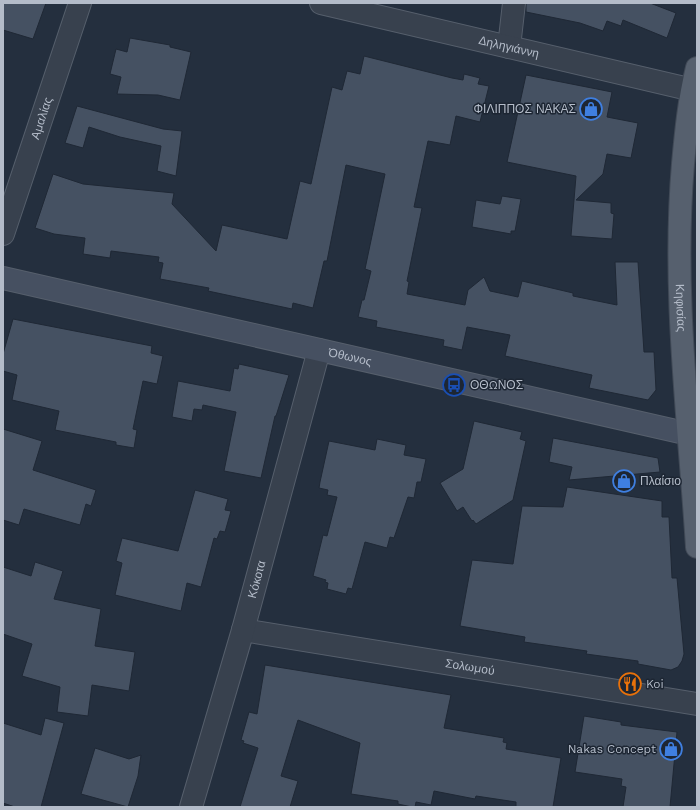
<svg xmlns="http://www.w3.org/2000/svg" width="700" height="810" font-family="'Work Sans',sans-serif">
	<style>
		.building { fill: #455162; stroke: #1f2835 }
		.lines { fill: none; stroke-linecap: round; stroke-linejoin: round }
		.minor-casing { stroke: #565f6c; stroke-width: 24 }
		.tertiary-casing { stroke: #565f6c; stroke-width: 24 }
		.secondary-casing { stroke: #565f6c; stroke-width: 24 }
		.primary-casing { stroke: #414a57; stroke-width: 24 }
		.minor { stroke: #38414e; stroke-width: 22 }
		.tertiary { stroke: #38414e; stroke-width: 22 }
		.secondary { stroke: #465061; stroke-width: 22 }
		.primary { stroke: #56606e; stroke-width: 22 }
		.labels { text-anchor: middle; stroke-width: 3; stroke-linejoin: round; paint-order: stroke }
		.street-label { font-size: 12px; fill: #b4bcc9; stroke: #1d2633 }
		.poi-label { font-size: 12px; fill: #b4bcc9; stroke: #1d2633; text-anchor: start }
	</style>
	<rect width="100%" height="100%" fill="#242f3e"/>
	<!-- building -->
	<g class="building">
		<path d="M 3,3 L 46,3 L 33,39 L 3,30 Z"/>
		<path d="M 526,3 L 650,3 L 676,13 L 667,38 L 623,20 L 621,26 L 607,21 L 603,31 L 580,23 L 526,12 Z"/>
		<path d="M 130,38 L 170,45 L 170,47 L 191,52 L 180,100 L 158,95 L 117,94 L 121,77 L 110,74 L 116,49 L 127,52 Z"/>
		<path d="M 364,56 L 452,78 L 463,80 L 464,74 L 480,78 L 478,84 L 489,86 L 480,122 L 456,116 L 450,145 L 428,141 L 414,207 L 422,208 L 407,281 L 409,282 L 407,294 L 465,305 L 468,290 L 484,277 L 490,291 L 518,297 L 522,281 L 573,293 L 573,296 L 617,305 L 615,262 L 638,262 L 644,352 L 654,352 L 656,390 L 648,400 L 589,388 L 592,375 L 505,356 L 510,335 L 467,327 L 462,350 L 443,346 L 444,340 L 376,327 L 377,321 L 358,317 L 362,300 L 364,300 L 371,271 L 365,269 L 385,174 L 346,165 L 327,261 L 324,261 L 313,308 L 293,303 L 292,309 L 208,291 L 209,288 L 160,279 L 163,263 L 158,262 L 159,257 L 111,251 L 110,258 L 83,254 L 85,238 L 54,234 L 35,228 L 53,174 L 83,184 L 174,193 L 172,204 L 216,251 L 222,225 L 287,239 L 300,181 L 311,184 L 332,87 L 342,90 L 347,71 L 360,74 Z"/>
		<path d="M 526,75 L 612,92 L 607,117 L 638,123 L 631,158 L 607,154 L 603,174 L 576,200 L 611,203 L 611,213 L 614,214 L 612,239 L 571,236 L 576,176 L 507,162 Z"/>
		<path d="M 77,106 L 163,129 L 182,131 L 176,176 L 157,171 L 161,146 L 120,137 L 89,127 L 83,148 L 65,143 Z"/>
		<path d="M 502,196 L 521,199 L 515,231 L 511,231 L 511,234 L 472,227 L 476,200 L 500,204 Z"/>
		<path d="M 13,319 L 152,346 L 151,353 L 163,356 L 157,384 L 143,381 L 133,429 L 137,430 L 134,448 L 116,445 L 116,442 L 55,430 L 59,411 L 12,400 L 17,375 L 3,371 L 3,354 Z"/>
		<path d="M 239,364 L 289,375 L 276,416 L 275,416 L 261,478 L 224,471 L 236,412 L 203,405 L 202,410 L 194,409 L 192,421 L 172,417 L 178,381 L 230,391 L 234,368 L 238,369 Z"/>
		<path d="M 474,421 L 522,432 L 520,439 L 526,441 L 513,500 L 476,524 L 473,520 L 472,521 L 463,507 L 457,511 L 440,483 L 463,469 Z"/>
		<path d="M 3,429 L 42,441 L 33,470 L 96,490 L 91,506 L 86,504 L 80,525 L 24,509 L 19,525 L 3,520 Z"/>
		<path d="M 553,438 L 658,458 L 660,472 L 569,480 L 572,467 L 549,462 Z"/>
		<path d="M 377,439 L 406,445 L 404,455 L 426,459 L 421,482 L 417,482 L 414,498 L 408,497 L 394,538 L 390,537 L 387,548 L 365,542 L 352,589 L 348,588 L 346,594 L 327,589 L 328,583 L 325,582 L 326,580 L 313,576 L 323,535 L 327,536 L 337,497 L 327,495 L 328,490 L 319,488 L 320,482 L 329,441 L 375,450 Z"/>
		<path d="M 567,487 L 662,501 L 662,517 L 669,517 L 672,578 L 677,578 L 684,654 L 682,661 L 678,667 L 671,670 L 638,664 L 638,661 L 586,654 L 587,651 L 524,642 L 525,637 L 460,626 L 472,560 L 513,564 L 522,506 L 563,507 Z"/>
		<path d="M 195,490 L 228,499 L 225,510 L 231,511 L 225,532 L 220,531 L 217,539 L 214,538 L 201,587 L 187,583 L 181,611 L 115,595 L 122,563 L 116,561 L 122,538 L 178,551 Z"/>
		<path d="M 35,562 L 63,571 L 54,599 L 101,609 L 95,646 L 135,652 L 129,691 L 92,685 L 88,716 L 57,712 L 60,687 L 22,676 L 32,644 L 3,634 L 3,567 L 31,576 Z"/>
		<path d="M 265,665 L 451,695 L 444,728 L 504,738 L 503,742 L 507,743 L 506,749 L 561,758 L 553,807 L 516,807 L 516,802 L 476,796 L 475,799 L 434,791 L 431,805 L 416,802 L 415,807 L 412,807 L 398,804 L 398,801 L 351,794 L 360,743 L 298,720 L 281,776 L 298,781 L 290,807 L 240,807 L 258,748 L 243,743 L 244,741 L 241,740 L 249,712 L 257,714 Z"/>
		<path d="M 584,716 L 621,722 L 621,725 L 677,732 L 670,807 L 623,807 L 626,787 L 621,786 L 622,779 L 575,772 Z"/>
		<path d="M 45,718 L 64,723 L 41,807 L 15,807 L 3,803 L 3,723 L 41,735 Z"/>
		<path d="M 95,748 L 129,759 L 141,755 L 138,776 L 128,807 L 81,794 Z"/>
	</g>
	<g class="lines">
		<!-- minor casing -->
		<g class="minor-casing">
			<g id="minor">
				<path d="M 509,47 L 514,3"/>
				<path id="s1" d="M 3,234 L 80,3"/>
				<path id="s2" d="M 243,630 L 697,704"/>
				<path id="s3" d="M 191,807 L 243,630 L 319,350"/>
			</g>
		</g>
		<!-- tertiary casing -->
		<g class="tertiary-casing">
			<g id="tertiary">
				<path id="s4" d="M 321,3 L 697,91"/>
			</g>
		</g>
		<!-- secondary casing -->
		<g class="secondary-casing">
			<g id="secondary">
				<path id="s5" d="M 3,278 L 689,434"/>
			</g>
		</g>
		<!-- primary casing -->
		<g class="primary-casing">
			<g id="primary">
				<path id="s6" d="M 697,68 C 689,100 686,131 683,164 C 672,291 689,420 697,547"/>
			</g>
		</g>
		<!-- minor -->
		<use href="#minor" class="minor"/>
		<!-- tertiary -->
		<use href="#tertiary" class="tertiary"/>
		<!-- secondary -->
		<use href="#secondary" class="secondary"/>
		<!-- primary -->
		<use href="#primary" class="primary"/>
	</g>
	<!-- icons -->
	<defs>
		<g id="shop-ring" transform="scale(1.15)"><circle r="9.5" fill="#1d2633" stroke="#3f7fe0" stroke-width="1.5"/><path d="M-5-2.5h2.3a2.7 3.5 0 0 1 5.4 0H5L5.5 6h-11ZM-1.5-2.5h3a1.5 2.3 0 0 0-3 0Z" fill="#3f7fe0"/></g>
		<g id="bus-ring" transform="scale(1.15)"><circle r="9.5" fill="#1d2633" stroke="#1a4fb4" stroke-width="1.5"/><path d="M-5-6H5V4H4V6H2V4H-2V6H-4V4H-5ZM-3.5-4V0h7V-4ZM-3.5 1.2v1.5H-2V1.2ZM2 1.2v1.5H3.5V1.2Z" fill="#1a4fb4"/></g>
		<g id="restaurant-ring" transform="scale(1.15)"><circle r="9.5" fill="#1d2633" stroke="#e8710a" stroke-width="1.5"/><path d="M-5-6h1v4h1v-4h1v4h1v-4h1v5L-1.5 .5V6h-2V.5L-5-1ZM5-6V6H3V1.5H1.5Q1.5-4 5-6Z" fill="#e8710a"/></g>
	</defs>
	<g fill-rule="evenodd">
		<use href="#shop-ring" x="591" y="109"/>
		<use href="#bus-ring" x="454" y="385"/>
		<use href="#shop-ring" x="624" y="481"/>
		<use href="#restaurant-ring" x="630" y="684"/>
		<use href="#shop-ring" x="671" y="749"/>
	</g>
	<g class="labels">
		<!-- street labels -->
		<g class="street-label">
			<text dy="4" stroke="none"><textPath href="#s4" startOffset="193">Δηληγιάννη</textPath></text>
			<text dy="4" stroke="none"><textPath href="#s1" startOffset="122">Αμαλίας</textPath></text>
			<text dy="4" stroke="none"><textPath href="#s6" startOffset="241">Κηφισίας</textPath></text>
			<text dy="4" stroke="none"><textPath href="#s5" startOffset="356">Όθωνος</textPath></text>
			<text dy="4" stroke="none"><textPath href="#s3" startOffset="237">Κόκοτα</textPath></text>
			<text dy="4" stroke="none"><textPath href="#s2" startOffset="230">Σολωμού</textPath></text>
		</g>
		<!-- poi labels -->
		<g class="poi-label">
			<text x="576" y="113" text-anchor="end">ΦΙΛΙΠΠΟΣ ΝΑΚΑΣ</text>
			<text x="470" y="389">ΟΘΩΝΟΣ</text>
			<text x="640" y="485">Πλαίσιο</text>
			<text x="646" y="688">Koi</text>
			<text x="656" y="753" text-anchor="end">Nakas Concept</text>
		</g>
	</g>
	<!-- border -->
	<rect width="700" height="810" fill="none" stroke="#b4bcc9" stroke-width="8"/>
</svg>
